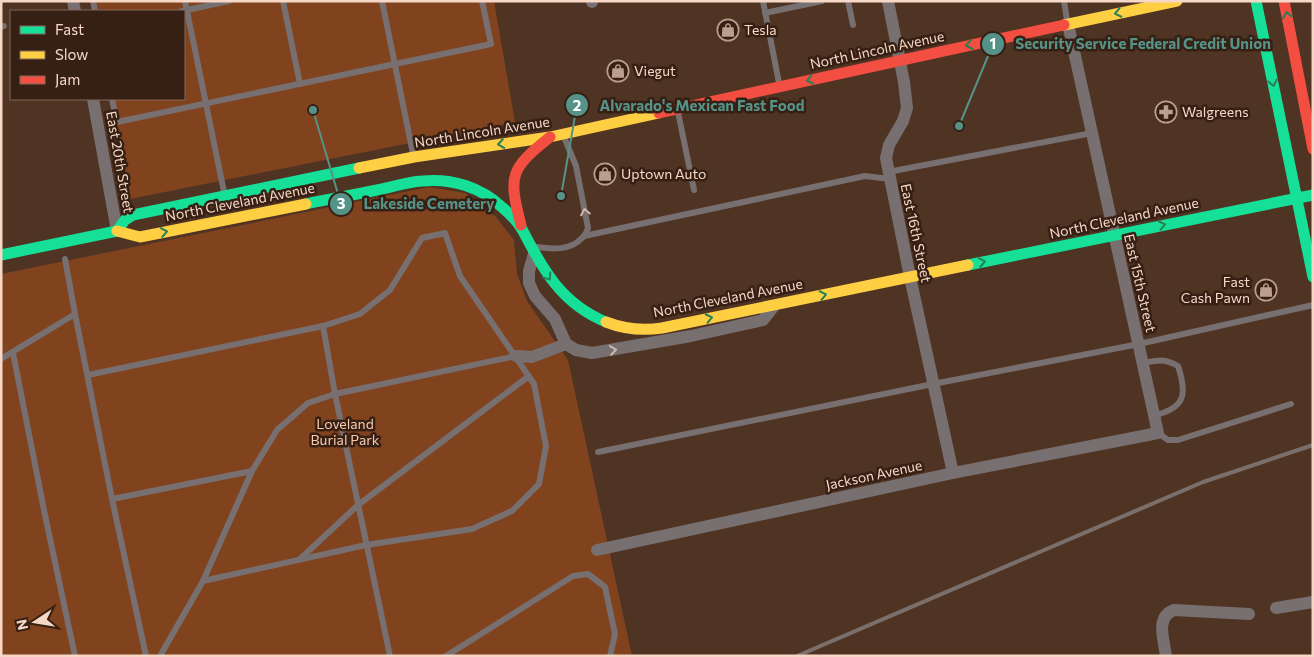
<svg xmlns="http://www.w3.org/2000/svg" width="1314" height="657" font-family="Commissioner,sans-serif">
	<style>
		.green { fill: #81431e }
		.lines { fill: none; stroke-linecap: round; stroke-linejoin: round }
		.lane { stroke: #776f70; stroke-width: 6 }
		.street { stroke: #776f70; stroke-width: 12 }
		.fast { stroke: #16e098; stroke-width: 11 }
		.slow { stroke: #ffcf43; stroke-width: 11 }
		.jam { stroke: #f24e42; stroke-width: 11 }
		.rail { stroke: #7a6f6b; stroke-width: 4 }
		.oneway { stroke: #268056 }
		.oneway2 { stroke: #d1b8ad }
		.labels { text-anchor: middle; stroke-width: 5; stroke-linejoin: round; paint-order: stroke }
		.poi-label { font-size: 14px; fill: #f7d8c7; stroke: #361f13; text-anchor: start }
		.street-label { font-size: 14px; fill: #f7d8c7; stroke: #361f13 }
		.park-label { font-size: 14px; fill: #facab0; stroke: #361f13 }
		.leader { fill: none; stroke: #559389; stroke-width: 2 }
		.callout-dot { fill: #559389; stroke: #361f13; stroke-width: 2 }
		.mark-label { font-size: 15px; text-anchor: middle; font-weight: bold; fill: #fff }
		.callout-label { font-size: 15px; text-anchor: middle; font-weight: bold; fill: #559389; stroke: #361f13; stroke-width: 5; stroke-linejoin: round; paint-order: stroke }
	</style>
	<rect width="100%" height="100%" fill="#4f3323"/>
	<!-- green -->
	<g class="green">
		<path d="M 92,1 L 494,1 L 515,122 L 130,199 L 111,99 L 184,99 L 184,11 L 94,11 Z"/>
		<path d="M 429,187 L 465,193 L 496,217 L 514,240 L 517,274 L 527,301 L 568,360 L 632,656 L 1,656 L 1,274 Z"/>
	</g>
	<g class="lines">
		<!-- lane -->
		<g class="lane">
			<path d="M 93,1 L 95,11"/>
			<path d="M 185,1 L 224,192"/>
			<path d="M 283,1 L 300,84"/>
			<path d="M 382,1 L 413,154"/>
			<path d="M 763,1 L 779,83"/>
			<path d="M 848,1 L 853,25"/>
			<path d="M 1064,1 L 1067,20"/>
			<path d="M 182,11 L 229,1"/>
			<path d="M 765,13 L 822,1"/>
			<path d="M 1,27 L 4,26"/>
			<path d="M 112,99 L 117,122 L 491,44 L 482,1"/>
			<path d="M 678,112 L 694,190"/>
			<path d="M 888,172 L 1092,133"/>
			<path d="M 584,236 L 865,176 L 890,179"/>
			<path d="M 536,247 C 552,249 570,251 582,238 C 585,236 587,231 588,228 L 576,166 L 564,137"/>
			<path d="M 65,259 L 75,314 L 112,499 L 146,656"/>
			<path d="M 323,326 L 335,394 L 390,656"/>
			<path d="M 13,353 L 45,515 L 75,656"/>
			<path d="M 1,359 L 75,314"/>
			<path d="M 1143,363 C 1158,360 1164,358 1178,366 C 1187,393 1186,408 1155,415"/>
			<path d="M 88,375 L 323,326 L 360,314 L 390,290 L 422,238 L 445,233 L 460,276 L 534,384 L 546,446 L 539,484 L 512,511 L 472,529 L 366,545 L 203,581"/>
			<path d="M 1158,433 L 1168,440 L 1178,440 L 1291,404"/>
			<path d="M 598,452 L 933,384 L 1139,344 L 1313,305"/>
			<path d="M 112,499 L 252,471"/>
			<path d="M 300,559 L 358,505 L 529,376"/>
			<path d="M 160,656 L 203,581 L 252,471 L 277,430 L 308,403 L 335,394 L 516,356"/>
			<path d="M 446,656 L 573,576 L 588,574 L 605,587 L 615,634 L 610,656"/>
		</g>
		<!-- street -->
		<g class="street">
			<path d="M 73,1 L 75,11"/>
			<path d="M 592,1 L 592,2"/>
			<path d="M 888,1 L 904,82 L 907,108 L 903,121 L 889,145 L 886,158 L 910,277 L 953,473"/>
			<path d="M 93,99 L 117,231"/>
			<path d="M 534,254 L 529,271 L 529,283 L 535,296 L 555,319 L 566,344"/>
			<path d="M 566,344 L 576,350 L 592,353 L 691,336 L 763,320 L 774,306"/>
			<path d="M 516,356 L 532,357 L 566,344"/>
			<path d="M 597,550 L 953,473 L 1158,433 L 1068,24"/>
			<path d="M 1276,608 L 1313,602"/>
			<path d="M 1166,656 C 1164,640 1155,617 1174,610 L 1249,614"/>
		</g>
		<!-- fast -->
		<g class="fast">
			<path d="M 1256,1 L 1313,277"/>
			<path d="M 306,204 C 329,199 353,195 377,190 C 392,187 407,182 422,181 C 452,178 481,187 503,208 C 510,214 518,222 523,231 C 543,270 562,304 606,322"/>
			<path d="M 1,255 L 117,231 L 125,220 L 133,215 L 359,168"/>
			<path d="M 968,265 L 1313,195"/>
		</g>
		<!-- slow -->
		<g class="slow">
			<path d="M 1064,25 L 1177,1"/>
			<path d="M 359,168 L 414,157 L 550,137 L 659,113"/>
			<path d="M 117,231 L 140,237 L 306,204"/>
			<path d="M 606,322 C 624,329 642,331 662,328 L 968,265"/>
		</g>
		<!-- jam -->
		<g class="jam">
			<path d="M 1284,1 L 1313,149"/>
			<path d="M 659,113 L 1064,25"/>
			<path d="M 521,225 C 508,175 510,169 550,137"/>
		</g>
		<!-- rail -->
		<path class="rail" d="M 797,656 L 1203,482 L 1313,445"/>
	</g>
	<!-- one-way arrows -->
	<defs><path id="oneway-chevron" d="M-2-3.5L2.5 0L-2 3.5" fill="none" stroke-width="1.6" stroke-linecap="round" stroke-linejoin="round" transform="scale(1.25)"/></defs>
	<g class="oneway">
		<use href="#oneway-chevron" transform="translate(1118 13) rotate(168)"/>
		<use href="#oneway-chevron" transform="translate(1287 15) rotate(-101)"/>
		<use href="#oneway-chevron" transform="translate(969 45) rotate(168)"/>
		<use href="#oneway-chevron" transform="translate(810 80) rotate(168)"/>
		<use href="#oneway-chevron" transform="translate(1273 83) rotate(78)"/>
		<use href="#oneway-chevron" transform="translate(501 144) rotate(171)"/>
		<use href="#oneway-chevron" transform="translate(1162 225) rotate(-12)"/>
		<use href="#oneway-chevron" transform="translate(164 232) rotate(-11)"/>
		<use href="#oneway-chevron" transform="translate(982 262) rotate(-11)"/>
		<use href="#oneway-chevron" transform="translate(548 277) rotate(56)"/>
		<use href="#oneway-chevron" transform="translate(823 295) rotate(-12)"/>
		<use href="#oneway-chevron" transform="translate(709 318) rotate(-12)"/>
	</g>
	<g class="oneway2">
		<use href="#oneway-chevron" transform="translate(585 212) rotate(-101)"/>
		<use href="#oneway-chevron" transform="translate(613 350) rotate(-9)"/>
	</g>
	<!-- icons -->
	<defs>
		<g id="shop-ring" transform="scale(1.125)"><circle r="9.5" fill="#361f13" stroke="#bc9e8e" stroke-width="1.5"/><path d="M-5-2.5h2.3a2.7 3.5 0 0 1 5.4 0H5L5.5 6h-11ZM-1.5-2.5h3a1.5 2.3 0 0 0-3 0Z" fill="#bc9e8e"/></g>
		<g id="pharmacy-ring" transform="scale(1.125)"><circle r="9.5" fill="#361f13" stroke="#bc9e8e" stroke-width="1.5"/><path d="M-2-6h4v4h4v4h-4v4h-4v-4h-4v-4h4Z" fill="#bc9e8e"/></g>
	</defs>
	<g fill-rule="evenodd">
		<use href="#shop-ring" x="728" y="30"/>
		<use href="#shop-ring" x="618" y="71"/>
		<use href="#pharmacy-ring" x="1166" y="112"/>
		<use href="#shop-ring" x="605" y="174"/>
		<use href="#shop-ring" x="1266" y="290"/>
	</g>
	<g class="labels">
		<!-- poi labels -->
		<g class="poi-label">
			<text x="744" y="35">Tesla</text>
			<text x="634" y="76">Viegut</text>
			<text x="1182" y="117">Walgreens</text>
			<text x="621" y="179">Uptown Auto</text>
			<text x="1250" y="287" text-anchor="end">Fast<tspan x="1250" dy="16">Cash Pawn</tspan></text>
		</g>
		<!-- street labels -->
		<g class="street-label">
			<text transform="translate(877 50) rotate(-12)" y="5">North Lincoln Avenue</text>
			<text transform="translate(482 132) rotate(-9)" y="5">North Lincoln Avenue</text>
			<text transform="translate(120 162) rotate(80)" y="5">East 20th Street</text>
			<text transform="translate(240 202) rotate(-11)" y="5">North Cleveland Avenue</text>
			<text transform="translate(1124 218) rotate(-12)" y="5">North Cleveland Avenue</text>
			<text transform="translate(916 233) rotate(78)" y="5">East 16th Street</text>
			<text transform="translate(1140 283) rotate(77)" y="5">East 15th Street</text>
			<text transform="translate(728 298) rotate(-11)" y="5">North Cleveland Avenue</text>
			<text transform="translate(874 475) rotate(-12)" y="5">Jackson Avenue</text>
		</g>
		<!-- park labels -->
		<g class="park-label">
			<text x="345" y="429">Loveland<tspan x="345" dy="16">Burial Park</tspan></text>
		</g>
	</g>
	<!-- callouts -->
	<path class="leader" d="M959 126L993 44M561 196L577 105M313 110L341 204"/>
	<g class="callout-dot">
		<circle cx="959" cy="126" r="5"/>
		<circle cx="561" cy="196" r="5"/>
		<circle cx="313" cy="110" r="5"/>
		<circle cx="993" cy="44" r="12"/>
		<circle cx="577" cy="105" r="12"/>
		<circle cx="341" cy="204" r="12"/>
	</g>
	<g class="mark-label">
		<text x="993" y="49">1</text>
		<text x="577" y="111">2</text>
		<text x="341" y="209">3</text>
	</g>
	<g class="callout-label">
		<text x="1143" y="49">Security Service Federal Credit Union</text>
		<text x="702" y="111">Alvarado's Mexican Fast Food</text>
		<text x="429" y="209">Lakeside Cemetery</text>
	</g>
	<!-- border -->
	<rect width="1314" height="657" fill="none" stroke="#f7d8c7" stroke-width="5"/>
	<!-- legend -->
	<rect x="10" y="10" width="175" height="90" fill="#361f13" stroke="#83695b"/>
	<rect x="20" y="26" width="25" height="8" fill="#16e098" stroke="#83695b"/>
	<text x="55" y="35" font-size="15" fill="#f7d8c7">Fast</text>
	<rect x="20" y="51" width="25" height="8" fill="#ffcf43" stroke="#83695b"/>
	<text x="55" y="60" font-size="15" fill="#f7d8c7">Slow</text>
	<rect x="20" y="76" width="25" height="8" fill="#f24e42" stroke="#83695b"/>
	<text x="55" y="85" font-size="15" fill="#f7d8c7">Jam</text>
	<!-- north arrow -->
	<g transform="translate(35 622) rotate(258)" stroke="#361f13" stroke-width="4" paint-order="stroke">
	<path d="M0-4L9 19L0 12L-9 19Z" fill="#f7d8c7"/>
	<text y="-8" font-size="14" font-weight="bold" text-anchor="middle" fill="#f7d8c7">N</text>
	</g>
</svg>
